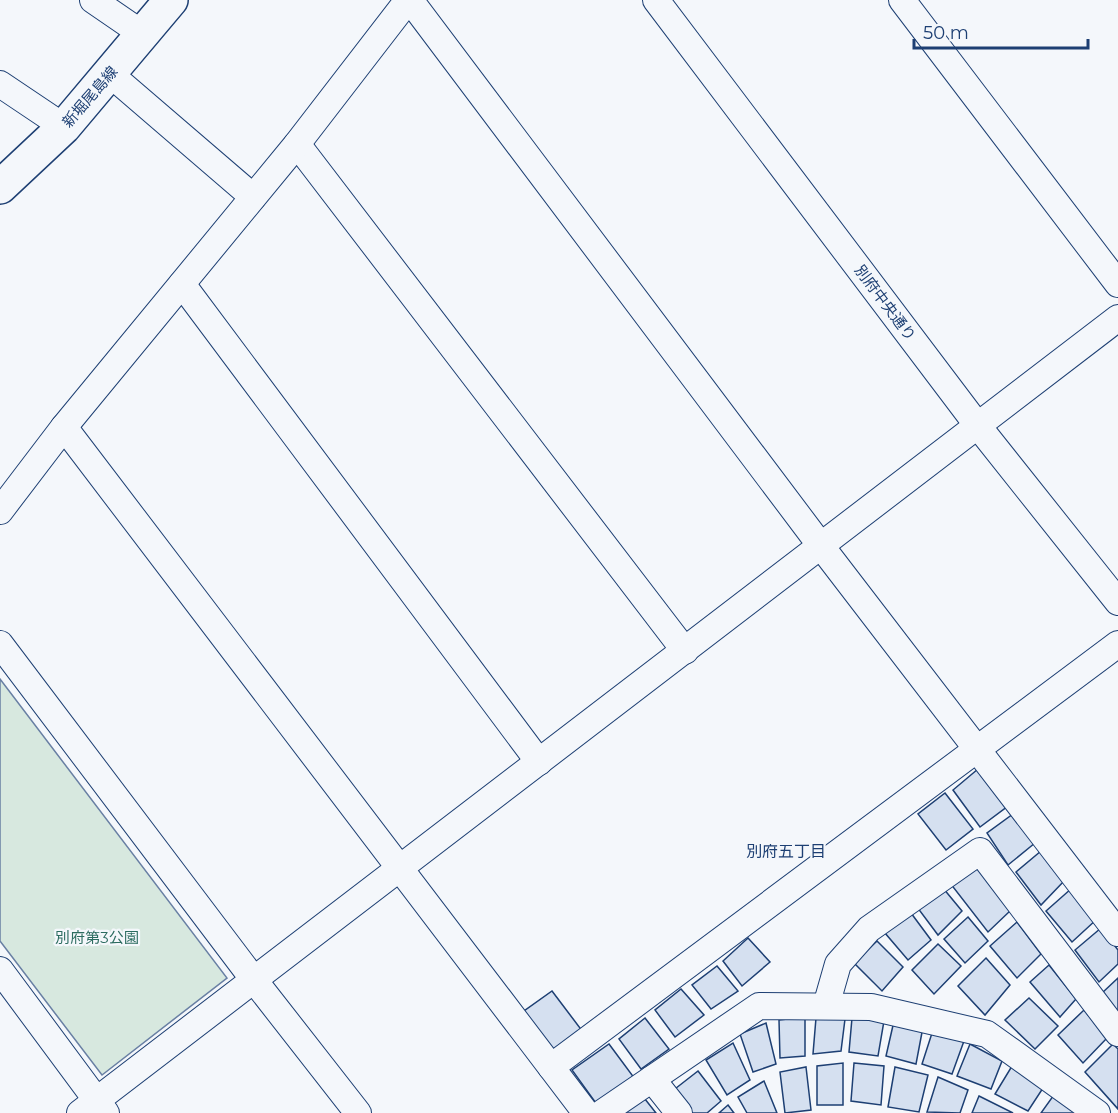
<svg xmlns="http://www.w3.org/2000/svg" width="1118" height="1113" font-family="Montserrat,'Noto Sans JP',sans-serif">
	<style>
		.green { fill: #d7e8df; stroke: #687fa3; stroke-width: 1.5 }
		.building { fill: #d5e0f0; stroke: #1d3f73; stroke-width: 1.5 }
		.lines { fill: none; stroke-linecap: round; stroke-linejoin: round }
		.minor-casing { stroke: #1d3f73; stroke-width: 28 }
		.major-casing { stroke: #1d3f73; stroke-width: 36 }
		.minor { stroke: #f4f7fb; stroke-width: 26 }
		.major { stroke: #f4f7fb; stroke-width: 33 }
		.labels { text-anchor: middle; stroke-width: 4.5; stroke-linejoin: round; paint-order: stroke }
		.street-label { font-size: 15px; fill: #1d3f73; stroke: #f4f7fb }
		.park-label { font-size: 15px; fill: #2c6c60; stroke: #f4f7fb }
		.neighbourhood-label { font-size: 16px; fill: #1d3f73; stroke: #f4f7fb }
	</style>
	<rect width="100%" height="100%" fill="#f4f7fb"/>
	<!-- green -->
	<path class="green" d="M 0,679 L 227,978 L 102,1075 L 0,941 Z"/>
	<!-- building -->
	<g class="building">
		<path d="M 978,769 L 1008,806 L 980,827 L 953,790 Z"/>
		<path d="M 945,793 L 973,829 L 946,850 L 918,814 Z"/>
		<path d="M 1013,814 L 1035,843 L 1008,865 L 987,833 Z"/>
		<path d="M 1041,851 L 1065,880 L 1041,905 L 1016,872 Z"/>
		<path d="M 976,865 L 1010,911 L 988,932 L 950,883 Z"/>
		<path d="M 943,888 L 962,911 L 938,935 L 917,907 Z"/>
		<path d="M 1072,888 L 1097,919 L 1072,942 L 1046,911 Z"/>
		<path d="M 911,913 L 931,940 L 908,960 L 885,933 Z"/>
		<path d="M 968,917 L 988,941 L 965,963 L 944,939 Z"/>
		<path d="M 1017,922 L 1041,954 L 1017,978 L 990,946 Z"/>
		<path d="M 1101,928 L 1118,950 L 1118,964 L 1099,982 L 1075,950 Z"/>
		<path d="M 748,938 L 770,962 L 742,986 L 723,961 Z"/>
		<path d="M 877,941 L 903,967 L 882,991 L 854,963 Z"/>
		<path d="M 938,944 L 961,966 L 934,994 L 912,970 Z"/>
		<path d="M 986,958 L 1010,985 L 985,1015 L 958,986 Z"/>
		<path d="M 1049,965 L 1076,999 L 1060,1017 L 1030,982 Z"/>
		<path d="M 717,966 L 738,991 L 711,1009 L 692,985 Z"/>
		<path d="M 1118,978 L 1118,1014 L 1102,993 Z"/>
		<path d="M 681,989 L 704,1015 L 675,1037 L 655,1010 Z"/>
		<path d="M 552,991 L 583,1032 L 553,1052 L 524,1011 Z"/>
		<path d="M 1029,998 L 1058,1026 L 1035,1049 L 1005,1020 Z"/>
		<path d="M 1084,1010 L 1107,1038 L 1083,1063 L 1058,1035 Z"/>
		<path d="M 805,1017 L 805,1056 L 780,1058 L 779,1020 Z"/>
		<path d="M 645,1018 L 669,1049 L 641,1069 L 619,1039 Z"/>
		<path d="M 816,1018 L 845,1019 L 841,1051 L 813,1054 Z"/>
		<path d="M 852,1018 L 884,1021 L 878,1056 L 849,1052 Z"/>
		<path d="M 894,1021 L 923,1027 L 916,1064 L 886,1056 Z"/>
		<path d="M 766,1023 L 776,1064 L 753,1072 L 740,1034 Z"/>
		<path d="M 933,1030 L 964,1041 L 952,1074 L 922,1064 Z"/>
		<path d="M 733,1043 L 750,1080 L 727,1095 L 706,1060 Z"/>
		<path d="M 609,1044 L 635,1079 L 598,1106 L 572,1070 Z"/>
		<path d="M 970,1044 L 1002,1061 L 991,1089 L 957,1076 Z"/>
		<path d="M 1113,1044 L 1118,1049 L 1118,1109 L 1085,1072 Z"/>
		<path d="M 843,1063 L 843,1105 L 817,1105 L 817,1066 Z"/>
		<path d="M 854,1063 L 884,1066 L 881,1105 L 851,1101 Z"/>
		<path d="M 1012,1066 L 1045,1085 L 1028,1111 L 995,1094 Z"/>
		<path d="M 806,1067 L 811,1110 L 785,1113 L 780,1072 Z"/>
		<path d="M 895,1067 L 928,1075 L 919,1112 L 888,1107 Z"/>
		<path d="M 698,1071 L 721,1101 L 707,1113 L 689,1113 L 671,1092 Z"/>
		<path d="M 938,1077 L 968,1090 L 960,1113 L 927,1112 Z"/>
		<path d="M 764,1081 L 777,1113 L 747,1113 L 738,1097 Z"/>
		<path d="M 1056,1092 L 1082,1113 L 1041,1113 Z"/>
		<path d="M 641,1094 L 656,1113 L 618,1113 Z"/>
		<path d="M 979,1096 L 1013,1113 L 972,1113 Z"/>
		<path d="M 728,1105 L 734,1113 L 719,1113 Z"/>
	</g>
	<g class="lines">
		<!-- minor casing -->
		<g class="minor-casing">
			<g id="minor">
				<path d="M 93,0 L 144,35"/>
				<path d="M 410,0 L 821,546 L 1118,933"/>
				<path d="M 656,0 L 978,426 L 1118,602"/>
				<path d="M 902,0 L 1118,284"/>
				<path d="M 110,74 L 253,197"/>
				<path d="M 0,84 L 64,127"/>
				<path d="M 297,144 L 685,651"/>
				<path d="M 182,284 L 539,762"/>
				<path d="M 64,427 L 586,1113"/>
				<path d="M 0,511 L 64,427 L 297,144 L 408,0"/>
				<path d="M 0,644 L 254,980 L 358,1113"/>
				<path d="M 0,970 L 106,1113"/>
				<path d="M 826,1006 L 838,964 L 869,929 L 980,851 L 1118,1033"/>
				<path d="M 551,1067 L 1118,644"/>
				<path d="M 652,1079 L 679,1113"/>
				<path d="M 80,1113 L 1118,318"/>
				<path d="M 602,1113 L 759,1006 L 871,1007 L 987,1034 L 1097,1113"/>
			</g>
		</g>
		<!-- major casing -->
		<g class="major-casing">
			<path id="major" d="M 0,187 L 64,127 L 171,0"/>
		</g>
		<!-- minor -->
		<use href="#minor" class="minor"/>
		<!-- major -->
		<use href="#major" class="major"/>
	</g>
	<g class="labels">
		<!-- street labels -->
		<g class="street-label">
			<text transform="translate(90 97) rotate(-49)" y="5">新堀尾島線</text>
			<text transform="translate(885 303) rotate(53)" y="5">別府中央通り</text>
		</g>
		<!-- park labels -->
		<g class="park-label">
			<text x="97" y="943">別府第3公園</text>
		</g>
		<!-- neighbourhood labels -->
		<g class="neighbourhood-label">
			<text x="786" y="857">別府五丁目</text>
		</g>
	</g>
	<!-- scale -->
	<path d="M914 39v9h174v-9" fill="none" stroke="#1d3f73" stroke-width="3"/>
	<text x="923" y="39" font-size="18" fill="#1d3f73" stroke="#f4f7fb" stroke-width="4.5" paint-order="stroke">50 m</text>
</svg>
